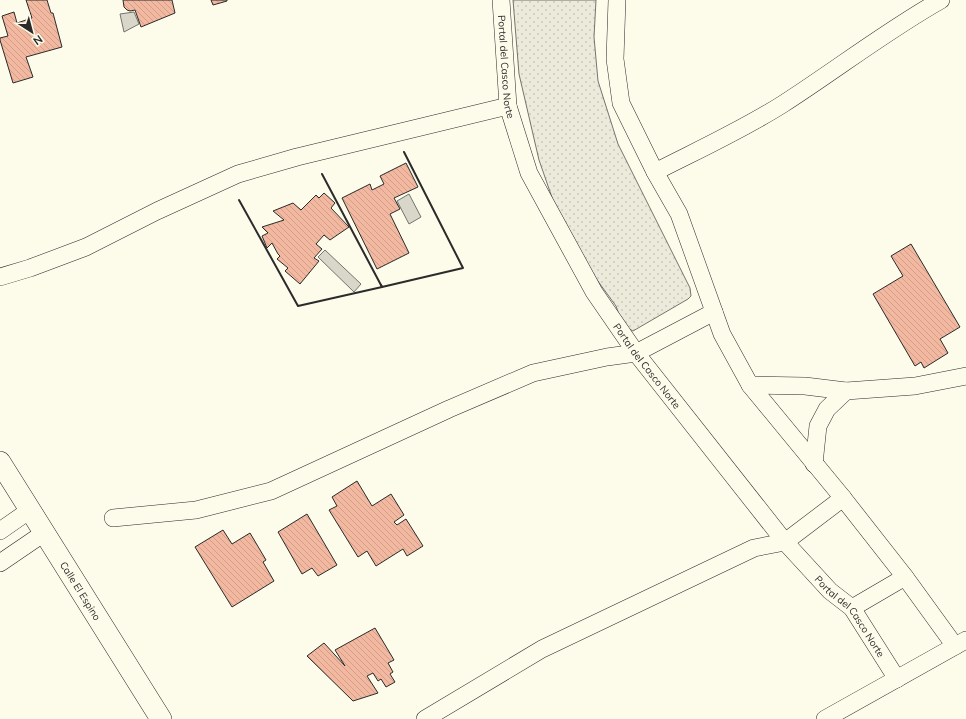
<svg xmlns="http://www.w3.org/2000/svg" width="966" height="719" font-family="Mulish,sans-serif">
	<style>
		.garden { fill: url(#garden-dots); stroke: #74746e }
		.water { fill: #d8d7c9; stroke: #74746e }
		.building { fill: url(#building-back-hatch); stroke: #2b2b2b }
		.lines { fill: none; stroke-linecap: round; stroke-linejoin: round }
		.minor-casing { stroke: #2b2b2b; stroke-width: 18 }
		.tertiary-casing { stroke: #2b2b2b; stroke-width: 22 }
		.minor { stroke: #fdfbea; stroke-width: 17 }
		.tertiary { stroke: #fdfbea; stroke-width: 21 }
		.wall { stroke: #2b2b2b; stroke-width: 2 }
		.labels { text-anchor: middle; stroke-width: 3; stroke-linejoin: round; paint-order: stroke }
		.street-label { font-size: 10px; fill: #2b2b2b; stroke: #fdfbea }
	</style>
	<defs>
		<pattern id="garden-dots" width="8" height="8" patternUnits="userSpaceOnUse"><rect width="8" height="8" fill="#ecebdb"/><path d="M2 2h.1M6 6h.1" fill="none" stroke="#cbcabc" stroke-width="1.8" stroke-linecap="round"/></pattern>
		<pattern id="building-back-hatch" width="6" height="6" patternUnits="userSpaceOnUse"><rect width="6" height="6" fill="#f2b8a0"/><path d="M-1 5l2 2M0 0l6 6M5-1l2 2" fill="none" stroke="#d09e8a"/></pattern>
	</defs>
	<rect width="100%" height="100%" fill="#fdfbea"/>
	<!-- garden -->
	<path class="garden" d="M 513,0 L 596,0 L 594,37 L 598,81 L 618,144 L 690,288 L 691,296 L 688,299 L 633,331 L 626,327 L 621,320 L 616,306 L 592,273 L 556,209 L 539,160 L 519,74 Z"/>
	<!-- water -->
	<g class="water">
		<path d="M 134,12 L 139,24 L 124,32 L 120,14 Z"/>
		<path d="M 409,194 L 421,217 L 409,224 L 397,201 Z"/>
		<path d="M 325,250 L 361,284 L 354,292 L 318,257 Z"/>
	</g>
	<!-- building -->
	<g class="building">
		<path d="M 26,0 L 47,0 L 51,13 L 53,13 L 62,47 L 26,57 L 33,77 L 13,83 L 0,40 L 0,38 L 8,36 L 2,16 L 14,12 L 17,23 L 32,18 Z"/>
		<path d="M 123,0 L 172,0 L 175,13 L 141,27 L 135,10 L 130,11 L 127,10 L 124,7 Z"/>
		<path d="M 211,0 L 227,0 L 227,1 L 213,5 Z"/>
		<path d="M 406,163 L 418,187 L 394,198 L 400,209 L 390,214 L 409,253 L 377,269 L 342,198 L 370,184 L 372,190 L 384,184 L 380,176 Z"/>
		<path d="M 324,193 L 335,203 L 331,208 L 349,227 L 330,240 L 324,235 L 316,244 L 322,249 L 314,258 L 319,261 L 300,284 L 285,271 L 288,268 L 277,259 L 280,256 L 278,254 L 272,243 L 267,248 L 262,236 L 268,233 L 262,227 L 284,220 L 273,211 L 293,203 L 301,210 L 316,195 L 319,198 Z"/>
		<path d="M 911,244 L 960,327 L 940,339 L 948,353 L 924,368 L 921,362 L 915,366 L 873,294 L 903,276 L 891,256 Z"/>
		<path d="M 357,481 L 372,506 L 391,494 L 404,515 L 394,522 L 397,525 L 406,519 L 423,546 L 407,556 L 403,549 L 376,566 L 367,551 L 358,557 L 329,510 L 337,506 L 332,497 Z"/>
		<path d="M 307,514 L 337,565 L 318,576 L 312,568 L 302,574 L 278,532 Z"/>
		<path d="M 223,530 L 232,544 L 250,533 L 266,560 L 263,562 L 274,581 L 232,607 L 195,547 Z"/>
		<path d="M 375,628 L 394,660 L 388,663 L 393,672 L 390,674 L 395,682 L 386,687 L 381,679 L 378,681 L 373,673 L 367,676 L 378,693 L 353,701 L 307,656 L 324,643 L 345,666 L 335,650 Z"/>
	</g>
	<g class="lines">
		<!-- minor casing -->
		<g class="minor-casing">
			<g id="minor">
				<path id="s1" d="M 501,0 L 508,106 L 529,173 L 594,292 L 636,353 L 785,542 L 830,591 L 852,608 L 897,679"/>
				<path d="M 617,0 L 615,59 L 621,103 L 655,172 L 679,214 L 722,334 L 750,385 L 843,498 L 905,577 L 955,646"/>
				<path d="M 655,172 C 698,150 742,130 783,104 C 836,70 886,31 941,0"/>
				<path d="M 0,277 L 30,268 L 86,247 L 157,211 L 238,174 L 297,157 L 508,106"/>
				<path d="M 750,385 L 805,386 L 846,391 L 915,386 L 966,376"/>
				<path d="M 814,464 L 818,426 L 827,409 L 846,391"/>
				<path d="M 113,518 L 196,510 L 271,491 L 449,409 L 533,373 L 607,357 L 636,353 L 714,312"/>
				<path d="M 0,531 L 30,510"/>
				<path d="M 0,563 L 44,533"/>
				<path d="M 852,608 L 905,577"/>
				<path d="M 425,719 L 542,649 L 754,548 L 785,542 L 843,498"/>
				<path d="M 825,719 L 966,640"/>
			</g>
		</g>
		<!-- tertiary casing -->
		<g class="tertiary-casing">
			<g id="tertiary">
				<path id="s2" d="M 0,462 L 161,719"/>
			</g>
		</g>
		<!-- minor -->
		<use href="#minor" class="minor"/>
		<!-- tertiary -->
		<use href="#tertiary" class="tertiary"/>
		<!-- wall -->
		<g class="wall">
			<path d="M 322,174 L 382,287 L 463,268 L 404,152"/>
			<path d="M 239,200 L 298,306 L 382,287 L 381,285"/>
		</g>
	</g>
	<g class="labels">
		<!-- street labels -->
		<g class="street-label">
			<text dy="4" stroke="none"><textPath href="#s1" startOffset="67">Portal del Casco Norte</textPath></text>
			<text dy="4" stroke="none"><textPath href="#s1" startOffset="403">Portal del Casco Norte</textPath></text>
			<text dy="4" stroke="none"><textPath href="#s2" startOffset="152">Calle El Espino</textPath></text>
			<text dy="4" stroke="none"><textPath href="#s1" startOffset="726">Portal del Casco Norte</textPath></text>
		</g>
	</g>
	<!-- north arrow -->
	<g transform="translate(32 32) rotate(144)" stroke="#fdfbea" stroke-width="3" paint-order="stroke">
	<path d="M0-3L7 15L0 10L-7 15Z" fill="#2b2b2b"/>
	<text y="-6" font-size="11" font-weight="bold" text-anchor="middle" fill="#2b2b2b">N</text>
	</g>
</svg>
